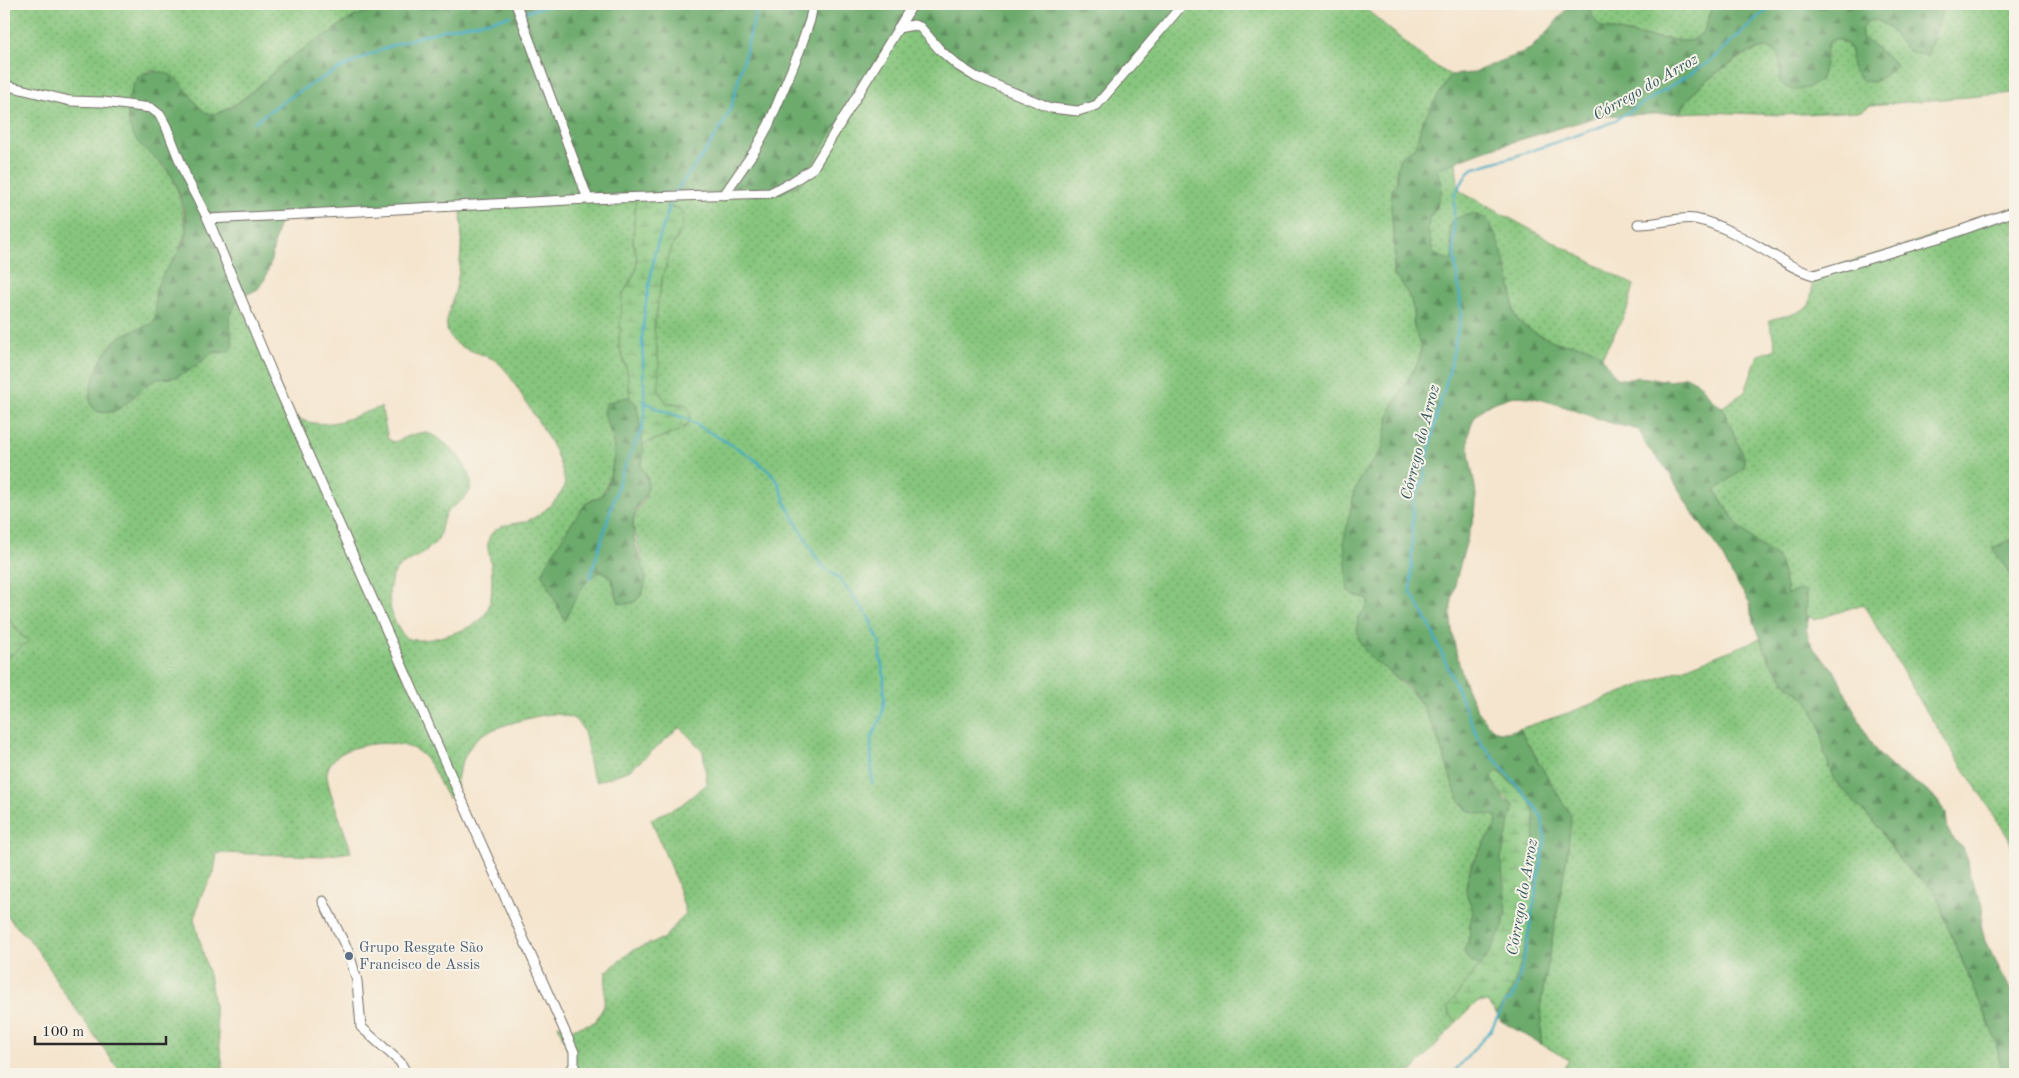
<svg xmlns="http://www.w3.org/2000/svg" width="2019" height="1078" font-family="'Old Standard TT',serif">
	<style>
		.grass { fill: url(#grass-dots); stroke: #597854 }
		.forest { fill: url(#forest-firs); stroke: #4c6b4c }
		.wetland { fill: url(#wetland-marsh); stroke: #597854 }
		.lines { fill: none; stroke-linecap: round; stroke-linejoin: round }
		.stream { stroke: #43abc3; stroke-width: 2.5 }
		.minor-casing { stroke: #726c64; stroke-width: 11 }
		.minor { stroke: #fff; stroke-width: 9 }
		.service-dot { fill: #5c6f8a; stroke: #f7f3e8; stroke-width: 2 }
		.labels { text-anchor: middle; stroke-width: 4; stroke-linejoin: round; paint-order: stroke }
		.service-label { font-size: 15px; fill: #4e5e75; stroke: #f7f3e8; text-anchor: start }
		.water-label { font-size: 16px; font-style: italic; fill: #335860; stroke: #f7f3e8 }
	</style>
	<defs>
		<pattern id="grass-dots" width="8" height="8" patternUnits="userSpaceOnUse" patternTransform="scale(1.25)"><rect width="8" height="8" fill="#87c67e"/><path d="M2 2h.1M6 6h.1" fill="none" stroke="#6fa167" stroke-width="1.8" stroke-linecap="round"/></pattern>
		<pattern id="forest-firs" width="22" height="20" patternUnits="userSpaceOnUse" patternTransform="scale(1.25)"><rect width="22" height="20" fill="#6dab6d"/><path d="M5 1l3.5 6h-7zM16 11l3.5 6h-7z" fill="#5a8b5a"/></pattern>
		<pattern id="wetland-marsh" width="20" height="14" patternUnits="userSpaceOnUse" patternTransform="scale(1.25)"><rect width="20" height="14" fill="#87c67e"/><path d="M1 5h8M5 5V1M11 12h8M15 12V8" fill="none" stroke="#6fa167"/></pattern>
	</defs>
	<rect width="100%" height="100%" fill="#f7f3e8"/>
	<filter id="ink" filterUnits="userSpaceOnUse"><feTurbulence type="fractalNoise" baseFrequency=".02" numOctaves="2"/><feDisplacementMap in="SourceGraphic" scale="10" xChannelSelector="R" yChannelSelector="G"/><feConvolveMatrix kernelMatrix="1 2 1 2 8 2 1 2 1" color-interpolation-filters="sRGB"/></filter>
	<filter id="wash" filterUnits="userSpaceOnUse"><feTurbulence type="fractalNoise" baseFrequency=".0096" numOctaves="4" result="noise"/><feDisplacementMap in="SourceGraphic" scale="20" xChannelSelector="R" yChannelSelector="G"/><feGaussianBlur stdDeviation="1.12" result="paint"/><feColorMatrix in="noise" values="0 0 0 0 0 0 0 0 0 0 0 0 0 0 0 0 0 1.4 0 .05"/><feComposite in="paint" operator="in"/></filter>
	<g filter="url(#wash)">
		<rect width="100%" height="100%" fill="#f5e5ce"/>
		<!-- grass -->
		<g class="grass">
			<path d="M 4,4 L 451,4 L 436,8 L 377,10 L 355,16 L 301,51 L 281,65 L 271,76 L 237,103 L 217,114 L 210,115 L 203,111 L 172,76 L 152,70 L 139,76 L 132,87 L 130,122 L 134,136 L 172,176 L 179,195 L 186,230 L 177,256 L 156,288 L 156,317 L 153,323 L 147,327 L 131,331 L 113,342 L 100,362 L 92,384 L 89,398 L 96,411 C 121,419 133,393 151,382 C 164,376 179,378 192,369 C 203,362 207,350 221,353 L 232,339 L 229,318 L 238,299 L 292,415 C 324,434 350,417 381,407 L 388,439 L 394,442 C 403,439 417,431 427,433 C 444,437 478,472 470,490 C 466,500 455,504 448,511 C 439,521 444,532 436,542 C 429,549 420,555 411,560 C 407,563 402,564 398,568 C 382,587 390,623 406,638 C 421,643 437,638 451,634 C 462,630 474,627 482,618 C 494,607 493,575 490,559 C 488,549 485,539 494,531 C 502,524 514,524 523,522 C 538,519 560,499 565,485 C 561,451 538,423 521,394 C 513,382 508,370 496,361 C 481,351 456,351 448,333 C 443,322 452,303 455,292 C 462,264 462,234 461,206 L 636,198 L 633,240 L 637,258 L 636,271 L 629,282 L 619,346 L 627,370 L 630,398 L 626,397 L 606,423 C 620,444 613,473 602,495 L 586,503 L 542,574 L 565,620 C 573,602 583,578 603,571 C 618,582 611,585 616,596 C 618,599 623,602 626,604 C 661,600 636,545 633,523 L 635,516 L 645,498 L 648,478 L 641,466 L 643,459 L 643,444 L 677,432 L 681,404 L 667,403 L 659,392 L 654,328 L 662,279 L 672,246 L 679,235 L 674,207 L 666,206 L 669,196 L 742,183 L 902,19 L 936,47 L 1184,4 L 1360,4 L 1431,64 L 1451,75 L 1422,122 L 1416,147 L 1411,150 L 1397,169 L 1397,181 L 1392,190 L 1391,206 L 1395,255 L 1393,274 L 1401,282 L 1411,300 L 1413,309 L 1414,327 L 1421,348 L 1419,360 L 1391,409 L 1382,449 L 1355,489 L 1351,511 L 1347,587 L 1353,595 L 1368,599 C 1369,609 1364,610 1358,617 C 1351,657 1405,676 1422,706 C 1433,725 1441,748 1448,769 C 1451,777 1453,788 1457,795 C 1461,803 1488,814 1497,816 L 1497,823 C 1487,841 1469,860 1467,882 C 1466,892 1469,900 1472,909 C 1474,914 1471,919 1470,924 C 1469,937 1471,937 1464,950 L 1467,958 L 1480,966 L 1447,1007 L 1450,1015 L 1457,1022 L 1409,1074 L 1404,1074 L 1399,1070 L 1394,1074 L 562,1074 L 572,1059 L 558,1025 L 572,1029 L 595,1022 L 604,1006 L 606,972 L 633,950 L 664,938 L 686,913 L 676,881 L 651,819 L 681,805 L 707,784 L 703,751 L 680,727 L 630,770 L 597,782 C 582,765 594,733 574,719 C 569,716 562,715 556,714 C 542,713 489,728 479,737 C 464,750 456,775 455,795 L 448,798 C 438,783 435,766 420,753 C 400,736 333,741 327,772 C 325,785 347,834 351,852 L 323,856 L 217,853 L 214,873 L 201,896 L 194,919 L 210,979 L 224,1074 L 122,1074 L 58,984 L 48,965 L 29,939 L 14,924 L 4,911 L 4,658 L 13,654 L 22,636 L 4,612 L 4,604 L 7,600 L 8,575 L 4,567 Z"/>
			<path d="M 1586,4 L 1714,4 L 1704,31 L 1693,40 L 1686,41 L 1649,37 L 1603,28 L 1597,24 Z"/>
			<path d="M 1945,4 L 2015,4 L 2015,93 L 1871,105 L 1861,111 L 1783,115 L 1705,112 L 1679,113 C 1685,105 1691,95 1698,88 C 1710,77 1755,43 1771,49 C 1777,51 1778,56 1780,61 L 1822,75 C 1826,62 1822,43 1837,38 L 1849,46 L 1851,53 L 1886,75 L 1896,64 L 1862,37 L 1861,30 C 1878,1 1895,42 1908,49 C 1913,52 1921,54 1927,56 Z"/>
			<path d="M 1456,162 L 1458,186 L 1461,192 L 1634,285 L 1627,310 L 1602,357 C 1588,340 1573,347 1556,342 C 1545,338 1524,329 1517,319 C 1512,312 1513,302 1512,293 C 1508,269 1497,247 1490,224 L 1450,241 L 1453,255 L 1451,261 L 1434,255 L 1428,231 L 1429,219 L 1437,206 L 1440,179 L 1436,169 Z"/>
			<path d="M 2015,208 L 2015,538 L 1993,548 L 2015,581 L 2015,852 L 2008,837 L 1925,709 L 1863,604 L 1815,620 L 1805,614 L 1807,599 L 1800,590 L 1787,595 L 1784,577 L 1778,558 L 1758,544 L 1738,525 L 1715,490 L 1744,468 L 1744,457 L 1722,407 L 1745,392 L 1758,355 L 1776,349 L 1769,320 L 1796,313 L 1809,306 L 1812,291 L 1811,273 L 1891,250 Z"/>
			<path d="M 1760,639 L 1769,660 L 1780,676 L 1788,685 L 1808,701 L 1811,707 L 1820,726 L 1829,767 L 1837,784 L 1848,794 L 1879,828 L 1898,858 L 1909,870 L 1929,885 L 1936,893 L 1945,920 L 1996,1041 L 2002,1074 L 1560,1074 L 1569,1060 L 1541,1044 L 1541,1002 L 1568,850 L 1536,756 L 1519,729 L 1568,713 Z"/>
		</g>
		<!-- forest -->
		<g class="forest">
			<path d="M 451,4 L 1184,4 L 1095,104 L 1072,111 L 978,79 L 902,19 L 799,185 L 781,193 L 753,195 L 742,184 L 722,192 L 287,213 L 278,226 L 270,265 L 265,279 L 258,289 L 238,299 L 229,318 L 233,346 L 228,352 L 214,352 L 186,373 L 172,378 L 158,379 L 151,382 C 133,393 121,419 96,411 L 91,405 L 90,392 L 94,377 L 104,355 L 119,337 L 153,323 C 159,312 152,298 157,286 C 165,265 187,250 186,226 C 185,212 179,186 171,175 C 162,160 144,152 134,137 C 123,118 127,93 139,76 C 188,54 190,123 218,113 C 241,106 263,81 281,65 C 293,55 306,47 319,39 C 331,32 342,23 354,17 C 364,12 374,11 384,11 C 389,11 394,9 399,8 C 419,6 430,11 451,4 Z"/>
			<path d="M 1574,4 L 1586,4 L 1597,23 L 1603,28 L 1649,37 L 1686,41 L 1693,40 L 1704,31 L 1714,4 L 1945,4 L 1927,56 C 1920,54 1913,54 1908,50 C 1896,40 1877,2 1861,30 L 1862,37 L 1896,64 C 1886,76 1872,90 1858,76 C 1856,73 1853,70 1852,67 C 1850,62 1852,56 1851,51 C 1848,42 1835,33 1828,44 C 1825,51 1826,56 1825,63 C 1824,69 1822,75 1820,81 C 1806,90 1792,95 1780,82 C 1780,72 1783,54 1772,49 C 1757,41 1709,77 1698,88 C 1691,95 1685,105 1679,113 L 1600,116 L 1483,151 L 1437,169 L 1442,188 L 1437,206 L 1429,219 L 1428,231 L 1434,254 L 1451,261 C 1456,248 1446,234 1451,221 C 1463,214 1481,210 1490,224 C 1498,236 1510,278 1512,293 C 1513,301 1512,309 1515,316 C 1519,326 1546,339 1557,342 C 1568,346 1579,343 1591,348 C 1605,354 1607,369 1618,379 L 1631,379 L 1638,377 L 1672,381 L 1686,376 L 1699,383 L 1713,401 L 1722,407 L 1744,457 L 1744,468 L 1715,491 L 1738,525 L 1758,544 L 1778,558 L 1784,577 L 1787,594 L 1800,590 L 1806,591 L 1805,614 L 1809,617 L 1806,629 L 1809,639 L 1815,650 L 1834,670 L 1870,742 L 1879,755 L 1895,770 L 1922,787 L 1937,800 L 1946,814 L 1948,830 L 1953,839 L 1963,848 L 1968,861 L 1970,877 L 1983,905 L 1981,924 L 1985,941 L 2015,998 L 2015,1074 L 2002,1074 L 1996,1041 L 1945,920 L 1936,893 L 1929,885 L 1902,863 L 1879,828 L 1834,780 L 1825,755 L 1820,726 L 1811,707 L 1808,701 L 1788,685 L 1769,660 L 1751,614 L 1750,603 L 1733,577 L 1718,548 L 1693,514 L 1667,469 L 1647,447 L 1639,430 C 1628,427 1616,425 1605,421 C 1582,414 1533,392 1510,397 C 1504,399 1495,402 1489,405 C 1451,425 1478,474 1476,503 C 1476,514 1471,526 1468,536 C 1462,558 1454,585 1451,606 C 1448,636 1469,717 1497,731 C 1504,734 1513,730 1519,729 L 1571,816 L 1568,850 L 1541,1002 L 1541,1044 L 1501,1021 L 1496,1013 L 1508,997 L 1527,936 L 1535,893 L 1534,811 L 1529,800 L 1499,771 L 1503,798 L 1514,806 L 1501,859 L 1505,883 L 1506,914 L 1504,924 L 1490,953 L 1480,966 L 1467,958 L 1464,950 C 1471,937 1469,937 1470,924 C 1471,918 1474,914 1472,908 C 1469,899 1464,893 1467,882 C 1471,860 1486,842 1497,823 L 1496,816 C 1486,814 1471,815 1464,807 C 1456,798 1453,783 1449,772 C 1441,746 1431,717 1415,695 C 1394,667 1350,660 1358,617 C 1364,610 1369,609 1368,599 L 1353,595 L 1348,591 L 1344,539 L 1355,489 L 1361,477 L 1382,449 L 1391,409 L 1419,360 L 1421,348 L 1414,327 L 1413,309 L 1411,300 L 1401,282 L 1393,275 L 1395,255 L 1391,206 L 1392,190 L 1397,181 L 1397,169 L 1399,160 L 1403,154 L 1416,147 L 1422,122 L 1451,75 L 1472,73 L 1530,49 L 1550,29 L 1567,8 Z"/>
			<path d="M 626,397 L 633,399 L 637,404 L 644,451 L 641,466 C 660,493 635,499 633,522 C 632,541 642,561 646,579 C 643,596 637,607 619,603 C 614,590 615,580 603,571 C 583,578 573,602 565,621 L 542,574 C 554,550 567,528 584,506 C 588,500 598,500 603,494 C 607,490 608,482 610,476 C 613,465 615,454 613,443 C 611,427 601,419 606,403 Z"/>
			<path d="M 2015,538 L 2015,581 L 1992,548 Z"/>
		</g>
		<!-- wetland -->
		<g class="wetland">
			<path d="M 669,196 L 666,206 L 680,209 L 684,215 L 682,228 L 672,246 L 662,279 L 654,328 L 659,364 L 659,392 L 667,403 L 687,405 C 692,415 691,422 683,429 L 643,444 L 637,404 L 630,398 L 627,370 L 619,346 L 622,296 L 636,271 L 637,258 L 633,240 L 636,198 Z"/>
			<path d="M 4,612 L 21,636 L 30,640 L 13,654 L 4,658 Z"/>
			<path d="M 1498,771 L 1529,800 L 1534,811 L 1535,893 L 1527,936 L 1517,977 L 1508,997 L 1496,1013 L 1488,1002 L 1477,1002 L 1457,1022 L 1450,1015 L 1447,1007 L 1490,953 L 1504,924 L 1506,905 L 1501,859 L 1514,806 C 1505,795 1493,791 1492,775 Z"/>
		</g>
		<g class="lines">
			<!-- stream -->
			<g class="stream">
				<path d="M 525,12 L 555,4"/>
				<path d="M 254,122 C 313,79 371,48 443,30 C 465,25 488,22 510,16"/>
				<path d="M 675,192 L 705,152 L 723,124 L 731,108 L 758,4"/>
				<path d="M 644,401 L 657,409 L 687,419 L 704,429 L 749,455 L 770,472 L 778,482 L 787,506 L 818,561 L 823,567 L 839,578 L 868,616 L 880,643 L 880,655 L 884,676 L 884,702 L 881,718 L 871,739 L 872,783"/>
				<path d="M 590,578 L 622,472 L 642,429 L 645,410 L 642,338 L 645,309 L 655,252 L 670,205"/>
				<path d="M 1452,1074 L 1491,1030 L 1505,1002 L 1511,999 L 1516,989 L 1523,964 L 1545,840 L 1542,817 L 1533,804 L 1480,742 L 1429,624 L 1411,592 L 1413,500 L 1423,481 L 1437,414 L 1449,373 L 1461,314 L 1460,296 L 1454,253 L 1454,196 L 1468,172 L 1474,168 L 1516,156 L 1595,129 L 1612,122 L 1650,99 L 1709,62 L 1773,4"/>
			</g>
		</g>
	</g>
	<g filter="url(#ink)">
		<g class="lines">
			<!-- minor casing -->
			<g class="minor-casing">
				<g id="minor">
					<path d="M 516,4 L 588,199"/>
					<path d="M 898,28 L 914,25 L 920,27 L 940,50 L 957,65 L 976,77 L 1051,108 L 1078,111 L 1097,105 L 1183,4"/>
					<path d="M 4,85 L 70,101 L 103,102 L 151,108 L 160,115 L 166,126 L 187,179 L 208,219 L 272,373 L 574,1052 L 574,1066 L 568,1074"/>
					<path d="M 724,195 L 755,150 L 769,124 L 799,52 L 810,20 L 813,4"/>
					<path d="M 208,219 L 588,199 L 770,193 L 792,182 L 813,168 L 913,4"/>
					<path d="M 1638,224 C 1657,225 1679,216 1695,219 C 1724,225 1750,242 1776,257 C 1788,264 1800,272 1814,275 L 1948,235 L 2015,211"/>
					<path d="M 323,901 L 349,953 L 357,981 L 361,1027 L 400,1062 L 407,1074"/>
				</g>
			</g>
			<!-- minor -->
			<use href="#minor" class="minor"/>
		</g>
	</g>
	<!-- markers -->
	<circle class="service-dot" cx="349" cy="956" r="5"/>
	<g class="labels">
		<!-- service labels -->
		<g class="service-label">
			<text x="359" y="952">Grupo Resgate São<tspan x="359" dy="17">Francisco de Assis</tspan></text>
		</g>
		<!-- water labels -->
		<g class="water-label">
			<text transform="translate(1645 86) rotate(-30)" y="6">Córrego do Arroz</text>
			<text transform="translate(1419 442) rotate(-76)" y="6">Córrego do Arroz</text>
			<text transform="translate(1521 897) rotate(-80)" y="6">Córrego do Arroz</text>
		</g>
	</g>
	<!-- margin -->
	<rect width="2019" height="1078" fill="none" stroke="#f7f3e8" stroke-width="20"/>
	<!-- scale -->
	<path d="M35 1036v8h131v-8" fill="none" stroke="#2b2b2b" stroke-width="2.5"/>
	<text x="42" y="1036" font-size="15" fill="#2b2b2b" stroke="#f7f3e8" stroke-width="4" paint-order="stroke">100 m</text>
</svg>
